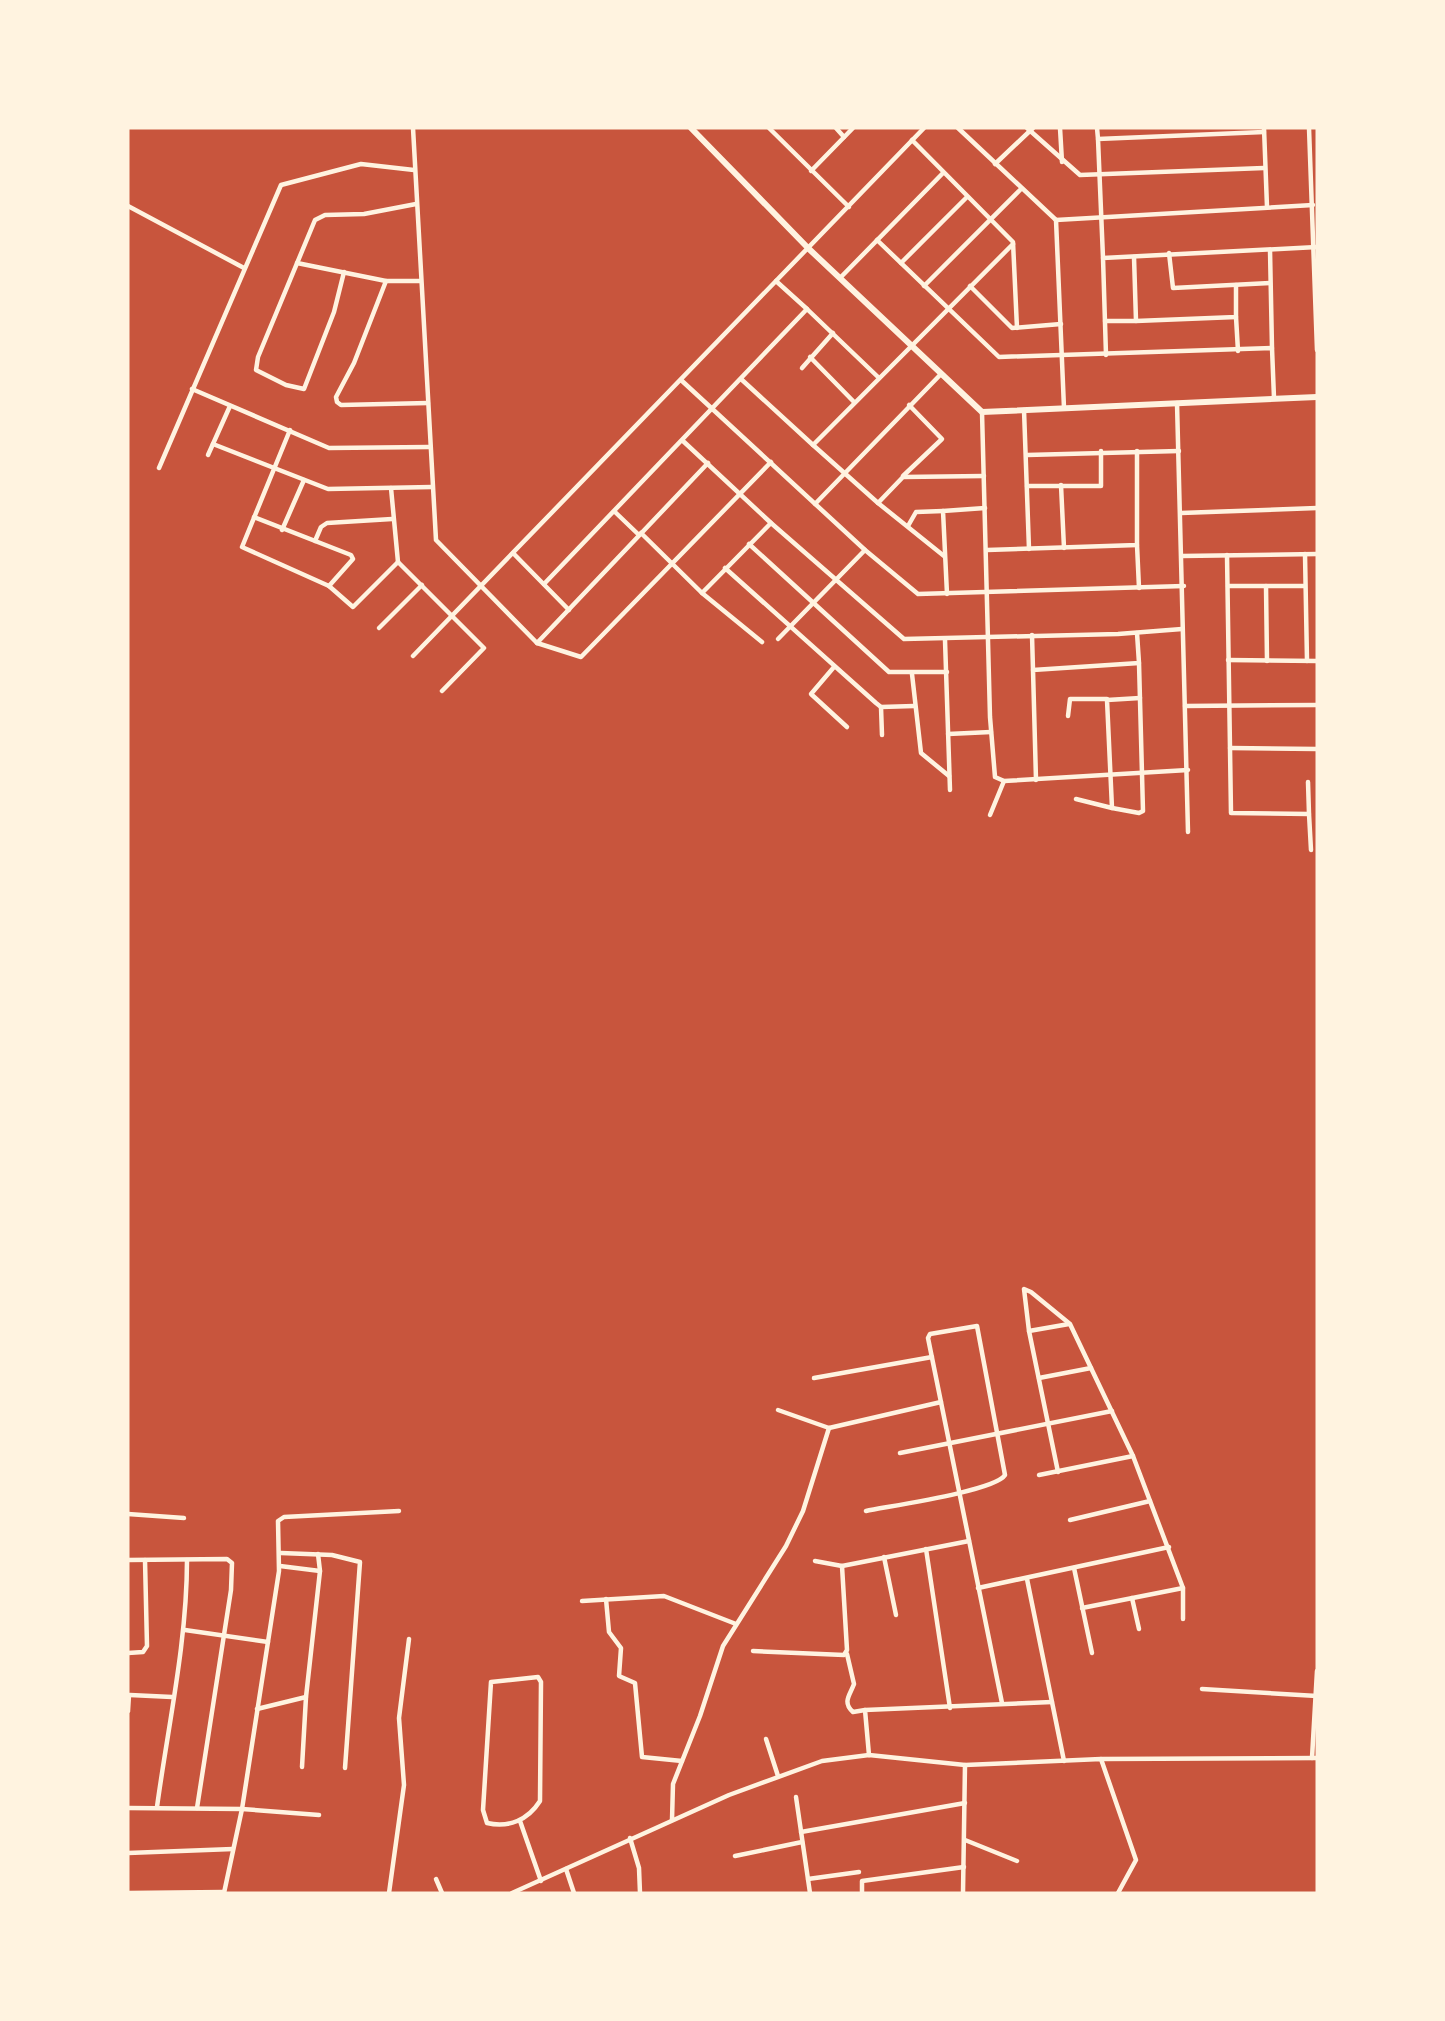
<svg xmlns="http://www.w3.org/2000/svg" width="1445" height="2021" font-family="Poppins,sans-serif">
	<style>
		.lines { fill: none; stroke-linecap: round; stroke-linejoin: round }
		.minor { stroke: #fff3e0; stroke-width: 4.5 }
		.tertiary { stroke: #fff3e0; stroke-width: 6 }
	</style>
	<rect width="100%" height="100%" fill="#c8553d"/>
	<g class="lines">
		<!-- minor -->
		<g class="minor">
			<path d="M 413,128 L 436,540 L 537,643 L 581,657 L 771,462"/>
			<path d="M 769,128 L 849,207"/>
			<path d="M 836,128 L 844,137"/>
			<path d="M 958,128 L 1056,220"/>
			<path d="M 1027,128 L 1080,175 L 1264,168"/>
			<path d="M 1060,128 L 1062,162"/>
			<path d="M 1097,128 L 1098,139"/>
			<path d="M 1264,128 L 1267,207"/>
			<path d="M 1309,128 L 1317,350"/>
			<path d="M 912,140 L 1013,242 L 1017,328"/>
			<path d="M 995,164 L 1033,128"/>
			<path d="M 811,171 L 853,128"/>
			<path d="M 128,206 L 244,268"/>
			<path d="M 1056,220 L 1313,205"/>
			<path d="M 1056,220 L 1064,408"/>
			<path d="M 877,240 L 999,357 L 1272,348 L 1274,398"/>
			<path d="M 1270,250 L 1272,348"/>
			<path d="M 1169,253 L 1173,288 L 1270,283"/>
			<path d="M 1103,258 L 1098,139 L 1264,132"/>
			<path d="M 297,263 L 386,281 L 354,363 L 336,397 L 337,402 L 341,405 L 428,403"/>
			<path d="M 901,263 L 967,197"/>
			<path d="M 344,272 L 334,312 L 304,389 L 286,385 L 256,370 L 258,357 L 315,220 L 325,215 L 364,214 L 416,204"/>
			<path d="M 841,277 L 943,173"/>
			<path d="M 386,281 L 420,281"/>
			<path d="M 776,281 L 807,309"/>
			<path d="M 924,286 L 1021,189"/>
			<path d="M 970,286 L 1012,328 L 1061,324"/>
			<path d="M 1236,317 L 1238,351"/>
			<path d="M 1105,321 L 1136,321 L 1134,257"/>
			<path d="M 1136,321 L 1236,317 L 1236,285"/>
			<path d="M 1106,355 L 1103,258 L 1317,247"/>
			<path d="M 810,357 L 854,402"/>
			<path d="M 802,368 L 833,333"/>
			<path d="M 741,379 L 813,445 L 1013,244"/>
			<path d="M 681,380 L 865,550 L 918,594 L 1184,586"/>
			<path d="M 192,389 L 329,448 L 429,447"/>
			<path d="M 1177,403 L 1188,832"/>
			<path d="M 1024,410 L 1029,549"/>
			<path d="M 982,412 L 990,717 L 995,777 L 1004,781 L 1188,770"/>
			<path d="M 290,430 L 242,547 L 329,586 L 353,607 L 398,562"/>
			<path d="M 683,441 L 771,523 L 904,639 L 1118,634 L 1182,629"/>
			<path d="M 213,444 L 328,489 L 432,487"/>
			<path d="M 813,445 L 878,503 L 903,477 L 984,476"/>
			<path d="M 208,455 L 230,406"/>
			<path d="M 1027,455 L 1179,451"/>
			<path d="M 159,468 L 281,185 L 361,164 L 414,170"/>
			<path d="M 903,476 L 942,439 L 909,405"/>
			<path d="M 1061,485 L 1064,548"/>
			<path d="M 1027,486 L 1101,486 L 1101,451"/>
			<path d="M 391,488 L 398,562 L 484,648 L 442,691"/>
			<path d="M 878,503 L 944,556"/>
			<path d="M 815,504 L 941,374"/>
			<path d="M 615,512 L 639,535"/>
			<path d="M 1181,513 L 1317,508"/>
			<path d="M 254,517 L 351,555 L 353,559 L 329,586"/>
			<path d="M 908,526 L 916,512 L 943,511"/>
			<path d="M 282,530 L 304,480"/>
			<path d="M 641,533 L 702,593 L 762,642"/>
			<path d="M 315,541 L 321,527 L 327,523 L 392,519"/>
			<path d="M 749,544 L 889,672 L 947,672"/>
			<path d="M 1137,545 L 1139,588"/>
			<path d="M 987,550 L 1137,545 L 1137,451"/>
			<path d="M 513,553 L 569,610"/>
			<path d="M 1305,554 L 1307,661"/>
			<path d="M 1227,555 L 1231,813 L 1309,814 L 1308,782"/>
			<path d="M 1182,556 L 1317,554"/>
			<path d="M 725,568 L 876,703 L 881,707 L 914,706"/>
			<path d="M 544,584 L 807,309 L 878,377"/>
			<path d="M 1228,586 L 1304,586"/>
			<path d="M 1266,586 L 1267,661"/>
			<path d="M 702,593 L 771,523"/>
			<path d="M 947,594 L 943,511 L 985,508"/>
			<path d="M 379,628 L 422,585"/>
			<path d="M 1032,635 L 1033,670"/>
			<path d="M 778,639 L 865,550"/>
			<path d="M 945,640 L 950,790"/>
			<path d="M 537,643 L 708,463"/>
			<path d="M 413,656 L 924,128"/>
			<path d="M 1228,660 L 1317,661"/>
			<path d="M 834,667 L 811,694 L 847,727"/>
			<path d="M 912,674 L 921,753 L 949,776"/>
			<path d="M 1185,706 L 1317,705"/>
			<path d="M 881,707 L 882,735"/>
			<path d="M 1068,716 L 1070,699 L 1107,699"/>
			<path d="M 948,734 L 991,732"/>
			<path d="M 1230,748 L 1317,749"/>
			<path d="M 1036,780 L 1033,670 L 1139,663 L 1137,633"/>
			<path d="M 1076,799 L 1112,808 L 1107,700 L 1140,698"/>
			<path d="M 1112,808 L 1139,813 L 1143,811 L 1139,663"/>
			<path d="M 1309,814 L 1311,850"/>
			<path d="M 990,815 L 1004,781"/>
			<path d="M 1029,1331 L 1069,1324"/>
			<path d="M 814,1378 L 932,1357"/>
			<path d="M 1039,1378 L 1091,1368"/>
			<path d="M 778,1410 L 829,1428 L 941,1402"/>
			<path d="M 900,1453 L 1112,1411"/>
			<path d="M 1058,1472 L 1029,1331 L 1024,1289 L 1031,1292 L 1070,1324 L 1133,1456 L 1183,1588 L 1183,1619"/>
			<path d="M 1039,1475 L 1133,1456"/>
			<path d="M 866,1511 C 890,1506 995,1491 1005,1475 L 977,1326 L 930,1334 L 928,1338 L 1002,1703"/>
			<path d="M 128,1514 L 184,1518"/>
			<path d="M 1070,1520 L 1150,1501"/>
			<path d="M 926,1549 L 950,1708"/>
			<path d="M 281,1553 L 332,1555 L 360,1562 L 345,1768"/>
			<path d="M 884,1557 L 896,1615"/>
			<path d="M 128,1560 L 227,1559 L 232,1563 L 231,1590 L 197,1808"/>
			<path d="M 815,1561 L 842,1566 L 969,1541"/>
			<path d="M 280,1566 L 320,1571"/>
			<path d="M 1074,1568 L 1092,1653"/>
			<path d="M 1027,1579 L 1064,1761"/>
			<path d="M 978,1588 L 1169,1547"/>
			<path d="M 1132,1598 L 1139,1629"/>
			<path d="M 606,1599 L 609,1632 L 621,1648 L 619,1676 L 635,1683 L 642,1757 L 682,1761"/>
			<path d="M 582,1601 L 664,1596 L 736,1624"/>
			<path d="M 1082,1608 L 1183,1588"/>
			<path d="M 185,1630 L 268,1642"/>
			<path d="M 753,1651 L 844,1655 L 847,1650 L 842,1566"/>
			<path d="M 128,1653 L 143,1652 L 147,1646 L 145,1560"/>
			<path d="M 847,1654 L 854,1684 C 850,1695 842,1702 853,1712 L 865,1710"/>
			<path d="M 538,1677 L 541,1682 L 540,1801 C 528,1820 509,1828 487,1823 L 483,1810 L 491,1682 Z"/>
			<path d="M 1202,1689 L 1317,1696"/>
			<path d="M 130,1695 L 172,1697"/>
			<path d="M 257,1709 L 306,1697"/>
			<path d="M 128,1711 L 129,1695"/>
			<path d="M 766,1739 L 778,1776"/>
			<path d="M 869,1755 L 865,1710 L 1052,1702"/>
			<path d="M 1312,1758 L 1317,1671"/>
			<path d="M 1101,1759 L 1317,1758"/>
			<path d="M 302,1767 L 306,1697 L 320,1571 L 318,1554"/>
			<path d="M 796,1797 L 810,1893"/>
			<path d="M 157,1807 C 168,1726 187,1642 187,1560"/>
			<path d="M 128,1808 L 242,1809 L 319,1815"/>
			<path d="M 672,1820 L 673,1784 L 700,1716 L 723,1646 L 786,1546 L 803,1511 L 829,1428"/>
			<path d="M 520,1821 L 541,1881"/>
			<path d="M 801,1832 L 965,1803"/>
			<path d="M 630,1838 L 639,1868 L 640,1893"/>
			<path d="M 965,1840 L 1017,1861"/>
			<path d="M 128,1853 L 233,1849"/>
			<path d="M 735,1856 L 802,1842"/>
			<path d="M 566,1869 L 574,1893"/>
			<path d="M 436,1879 L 442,1893"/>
			<path d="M 808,1879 L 859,1872"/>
			<path d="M 128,1893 L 224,1892"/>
			<path d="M 224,1893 L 242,1809 L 279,1571 L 278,1521 L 284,1517 L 399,1511"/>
			<path d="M 389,1893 L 404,1785 L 399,1718 L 409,1639"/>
			<path d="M 512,1893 L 729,1795 L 822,1761 L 869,1755 L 965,1765 L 1101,1759 L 1136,1860 L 1118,1893"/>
			<path d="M 862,1893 L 862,1881 L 964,1867"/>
			<path d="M 963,1893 L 965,1765"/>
		</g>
		<!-- tertiary -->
		<path class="tertiary" d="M 691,128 L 809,249 L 982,412 L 1317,397"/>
	</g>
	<!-- border -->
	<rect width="1445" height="2021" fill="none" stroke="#fff3e0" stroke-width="259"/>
</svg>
